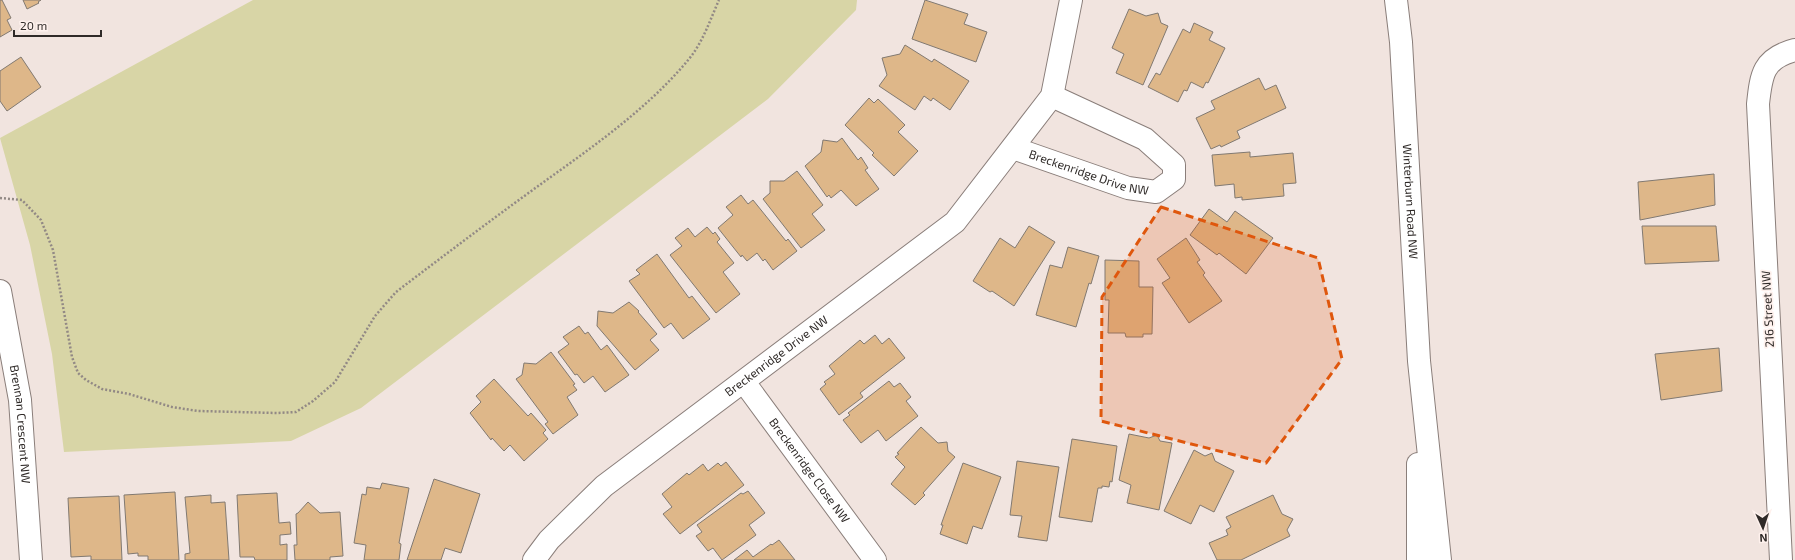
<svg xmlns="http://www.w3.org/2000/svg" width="1795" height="560" font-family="'Exo 2',sans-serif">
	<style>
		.green { fill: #d8d5a6 }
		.building { fill: #deb789; stroke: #817971 }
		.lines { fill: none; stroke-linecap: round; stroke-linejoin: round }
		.minor-casing { stroke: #8a7e7a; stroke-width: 24 }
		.tertiary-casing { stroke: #8a7e7a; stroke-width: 24 }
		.secondary-casing { stroke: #8a7e7a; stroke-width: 24 }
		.path { stroke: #928985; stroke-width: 2.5; stroke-dasharray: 2 2; stroke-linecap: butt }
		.minor { stroke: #fff; stroke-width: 22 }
		.tertiary { stroke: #fff; stroke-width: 22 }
		.secondary { stroke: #fff; stroke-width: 22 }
		.marked { fill: #df570d; fill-opacity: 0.2; stroke: #df570d; stroke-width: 3; stroke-dasharray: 8 5; stroke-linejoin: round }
		.labels { text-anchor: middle; stroke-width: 3.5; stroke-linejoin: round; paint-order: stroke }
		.street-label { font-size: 12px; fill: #2f2a28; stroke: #fef1ed }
	</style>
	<rect width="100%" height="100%" fill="#f1e4df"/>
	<!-- green -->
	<path class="green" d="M 253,0 L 857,0 L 856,10 L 768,99 L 361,408 L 291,441 L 64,452 L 52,354 L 30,245 L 0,138 Z"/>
	<!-- building -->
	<g class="building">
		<path d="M 0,0 L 2,0 L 11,18 L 7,20 L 12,30 L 0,37 Z"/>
		<path d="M 23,0 L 41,0 L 38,2 L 39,3 L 27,9 Z"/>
		<path d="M 925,0 L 968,14 L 964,24 L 987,32 L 976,62 L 912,39 Z"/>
		<path d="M 1129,9 L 1146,16 L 1158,13 L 1161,23 L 1168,26 L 1143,85 L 1116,73 L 1124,54 L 1112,48 Z"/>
		<path d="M 1194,23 L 1213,32 L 1209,40 L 1225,48 L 1208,83 L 1206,82 L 1203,88 L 1191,82 L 1187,91 L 1184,90 L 1178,102 L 1148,87 L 1156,73 L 1160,75 L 1183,29 L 1190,33 Z"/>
		<path d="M 905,45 L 932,62 L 934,59 L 969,81 L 950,110 L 933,98 L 931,101 L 924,96 L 915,110 L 879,86 L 887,75 L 882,58 L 900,54 Z"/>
		<path d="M 21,57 L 41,87 L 7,111 L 0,101 L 0,71 Z"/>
		<path d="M 1259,78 L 1265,90 L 1276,85 L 1286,108 L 1237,131 L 1240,138 L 1221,147 L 1220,145 L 1211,149 L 1196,118 L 1215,109 L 1211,101 Z"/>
		<path d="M 869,98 L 874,103 L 878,99 L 905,125 L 898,132 L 918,151 L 894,176 L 872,155 L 874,153 L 845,125 Z"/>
		<path d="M 842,138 L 858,160 L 861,157 L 868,168 L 865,170 L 879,189 L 856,206 L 841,190 L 831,198 L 829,195 L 827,197 L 805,166 L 821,152 L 823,140 L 837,142 Z"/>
		<path d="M 1250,152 L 1250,157 L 1293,153 L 1296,183 L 1283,184 L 1284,196 L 1242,200 L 1242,197 L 1235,198 L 1234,184 L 1215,186 L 1212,155 Z"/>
		<path d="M 797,171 L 823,205 L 812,214 L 825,230 L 801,248 L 763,199 L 770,193 L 770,181 L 784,181 Z"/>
		<path d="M 1714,174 L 1715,205 L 1640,220 L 1638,182 Z"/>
		<path d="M 741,195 L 748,204 L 753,200 L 786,241 L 788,239 L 797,251 L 773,270 L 765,259 L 763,261 L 757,253 L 747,261 L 742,255 L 741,257 L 718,228 L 733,215 L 726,207 Z"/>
		<path d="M 1209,209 L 1227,222 L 1235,211 L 1273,238 L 1246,274 L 1219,253 L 1217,255 L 1190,235 Z"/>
		<path d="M 1029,226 L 1055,242 L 1014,306 L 992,291 L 990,292 L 973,281 L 1000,238 L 1015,248 Z"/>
		<path d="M 1642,226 L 1716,226 L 1719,261 L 1645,264 Z"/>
		<path d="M 707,227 L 713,234 L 715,232 L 720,239 L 717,242 L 734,263 L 723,272 L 740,294 L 716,313 L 670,255 L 682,246 L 675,238 L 688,228 L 695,237 Z"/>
		<path d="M 1186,238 L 1200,260 L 1197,262 L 1205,273 L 1203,275 L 1222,301 L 1189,323 L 1162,283 L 1170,278 L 1157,259 Z"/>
		<path d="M 1068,247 L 1099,256 L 1091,284 L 1089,283 L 1076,327 L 1036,315 L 1050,265 L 1062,268 Z"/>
		<path d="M 657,254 L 689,298 L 692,296 L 710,319 L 683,339 L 671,323 L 664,328 L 629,281 L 640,274 L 636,270 Z"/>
		<path d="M 1105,260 L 1139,261 L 1139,287 L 1153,287 L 1152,334 L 1143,334 L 1143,337 L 1126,337 L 1125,333 L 1108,333 L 1109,300 L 1105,300 Z"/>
		<path d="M 629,302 L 639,311 L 638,312 L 657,334 L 650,340 L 659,350 L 635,370 L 597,326 L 598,311 L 613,313 Z"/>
		<path d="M 579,326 L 585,334 L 588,332 L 601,350 L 607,345 L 629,375 L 605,392 L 593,376 L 584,383 L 577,374 L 575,375 L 558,352 L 569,344 L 563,337 Z"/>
		<path d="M 875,335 L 882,344 L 889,338 L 905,358 L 860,393 L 863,397 L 839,415 L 820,389 L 826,384 L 824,382 L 835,374 L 829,366 L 860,340 L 864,344 Z"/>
		<path d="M 1719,348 L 1722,391 L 1661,400 L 1655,354 Z"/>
		<path d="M 551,352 L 575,384 L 573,385 L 577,390 L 567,397 L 578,415 L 553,434 L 545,424 L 548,422 L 516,379 L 522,375 L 524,363 L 536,364 Z"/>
		<path d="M 494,379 L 528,416 L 531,413 L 546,430 L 543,433 L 548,439 L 524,461 L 510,445 L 504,451 L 492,438 L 491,440 L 470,413 L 481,402 L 476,396 Z"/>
		<path d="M 889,381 L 894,387 L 900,383 L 911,397 L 906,401 L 918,416 L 886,441 L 878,430 L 861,443 L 843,420 L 850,415 L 848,413 Z"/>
		<path d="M 921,427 L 938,443 L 947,442 L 948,451 L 955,457 L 923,493 L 925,495 L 915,505 L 891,484 L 905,467 L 895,457 L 899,454 L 897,453 Z"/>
		<path d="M 1129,434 L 1149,438 L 1157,435 L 1160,441 L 1172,443 L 1159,510 L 1127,503 L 1131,485 L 1119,480 Z"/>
		<path d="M 1072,439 L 1117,446 L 1112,482 L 1110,481 L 1109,487 L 1102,486 L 1102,488 L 1098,488 L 1092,522 L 1059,517 Z"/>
		<path d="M 1194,450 L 1205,456 L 1212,453 L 1215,461 L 1234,471 L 1214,512 L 1200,505 L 1191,524 L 1164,511 Z"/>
		<path d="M 1017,461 L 1059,467 L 1047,541 L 1018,537 L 1022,516 L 1010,515 Z"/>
		<path d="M 726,462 L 744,485 L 680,534 L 663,514 L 672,507 L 662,494 L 687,473 L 689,475 L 703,464 L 708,471 L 718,463 L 721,466 Z"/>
		<path d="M 963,463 L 1001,477 L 982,529 L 973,526 L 967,544 L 940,534 L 943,525 L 941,525 Z"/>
		<path d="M 434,479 L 480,494 L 461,553 L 445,548 L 441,560 L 407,560 Z"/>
		<path d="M 382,483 L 409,488 L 399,543 L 401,544 L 399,560 L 364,560 L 366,545 L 354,543 L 362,494 L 366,495 L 367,487 L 380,489 Z"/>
		<path d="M 748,491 L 765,513 L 749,525 L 756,535 L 722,560 L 713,548 L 708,551 L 696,536 L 702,532 L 697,525 L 741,493 L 743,494 Z"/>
		<path d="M 175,492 L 179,560 L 148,560 L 148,556 L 138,556 L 138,553 L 128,554 L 124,495 Z"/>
		<path d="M 277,493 L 279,523 L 290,522 L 291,534 L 280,535 L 280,545 L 287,544 L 287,560 L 255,560 L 254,557 L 240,557 L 237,495 Z"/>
		<path d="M 211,495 L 211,503 L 225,502 L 229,560 L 185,560 L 185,554 L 190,553 L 185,497 Z"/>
		<path d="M 1273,495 L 1282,514 L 1293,519 L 1287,530 L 1290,536 L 1241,560 L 1217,560 L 1209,543 L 1228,535 L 1226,530 L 1231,527 L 1226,517 Z"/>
		<path d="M 119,496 L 122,560 L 91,560 L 91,556 L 71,557 L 68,498 Z"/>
		<path d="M 308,502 L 320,513 L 340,512 L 343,556 L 330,557 L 330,560 L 295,560 L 294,545 L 297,545 L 296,514 L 298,513 Z"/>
		<path d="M 779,540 L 795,560 L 734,560 L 747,550 L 753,557 L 771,544 L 772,545 Z"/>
	</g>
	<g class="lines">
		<!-- minor casing -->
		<g class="minor-casing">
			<g id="minor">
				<path id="s1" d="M 1013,148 L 1128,188 L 1156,192 L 1174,179 L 1174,165 L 1145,139 L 1052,96"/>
				<path id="s2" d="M 0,291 L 20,400 L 31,560"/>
				<path id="s3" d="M 744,382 L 875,560"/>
				<path d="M 1781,560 L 1758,104 C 1761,75 1763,58 1795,50"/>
			</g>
		</g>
		<!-- tertiary casing -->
		<g class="tertiary-casing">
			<g id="tertiary">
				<path id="s4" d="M 534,560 L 549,540 L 604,486 L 955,222 L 1052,96 L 1071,0"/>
			</g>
		</g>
		<!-- secondary casing -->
		<g class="secondary-casing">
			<g id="secondary">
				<path id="s5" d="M 1396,0 L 1401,42 L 1419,361 L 1440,560"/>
				<path d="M 1418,560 L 1418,464"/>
			</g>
		</g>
		<!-- path -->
		<path class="path" d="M 0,198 L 22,200 L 41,220 L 53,250 L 72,357 L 78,373 L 86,380 L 102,389 L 129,394 L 172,407 L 198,411 L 277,413 L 296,412 L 313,401 L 335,382 L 375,316 L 396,292 C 442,257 487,223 534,189 C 588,150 646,111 689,59 C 703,42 710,20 719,0"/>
		<!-- minor -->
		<use href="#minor" class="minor"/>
		<!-- tertiary -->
		<use href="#tertiary" class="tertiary"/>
		<!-- secondary -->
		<use href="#secondary" class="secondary"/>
	</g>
	<!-- marked area -->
	<path class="marked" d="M 1161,207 L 1318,258 L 1342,359 L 1266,463 L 1101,421 L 1102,297 Z"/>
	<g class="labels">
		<!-- street labels -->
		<g class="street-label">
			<text dy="4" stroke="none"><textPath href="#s1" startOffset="80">Breckenridge Drive NW</textPath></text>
			<text dy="4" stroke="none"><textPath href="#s5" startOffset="202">Winterburn Road NW</textPath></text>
			<text transform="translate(1768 309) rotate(-93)" y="4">216 Street NW</text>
			<text dy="4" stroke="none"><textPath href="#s4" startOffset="318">Breckenridge Drive NW</textPath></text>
			<text dy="4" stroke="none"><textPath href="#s2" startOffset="135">Brennan Crescent NW</textPath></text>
			<text dy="4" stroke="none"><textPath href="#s3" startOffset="110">Breckenridge Close NW</textPath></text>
		</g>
	</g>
	<!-- north arrow -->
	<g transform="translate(1763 528) rotate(177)" stroke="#fef1ed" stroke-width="3" paint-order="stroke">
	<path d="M0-3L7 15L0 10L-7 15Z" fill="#2f2a28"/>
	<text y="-6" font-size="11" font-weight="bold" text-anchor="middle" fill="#2f2a28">N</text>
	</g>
	<!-- scale -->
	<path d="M14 30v6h87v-6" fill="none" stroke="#2f2a28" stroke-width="2"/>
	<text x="20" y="30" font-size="12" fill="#2f2a28" stroke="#fef1ed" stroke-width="3" paint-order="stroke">20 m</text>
</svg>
